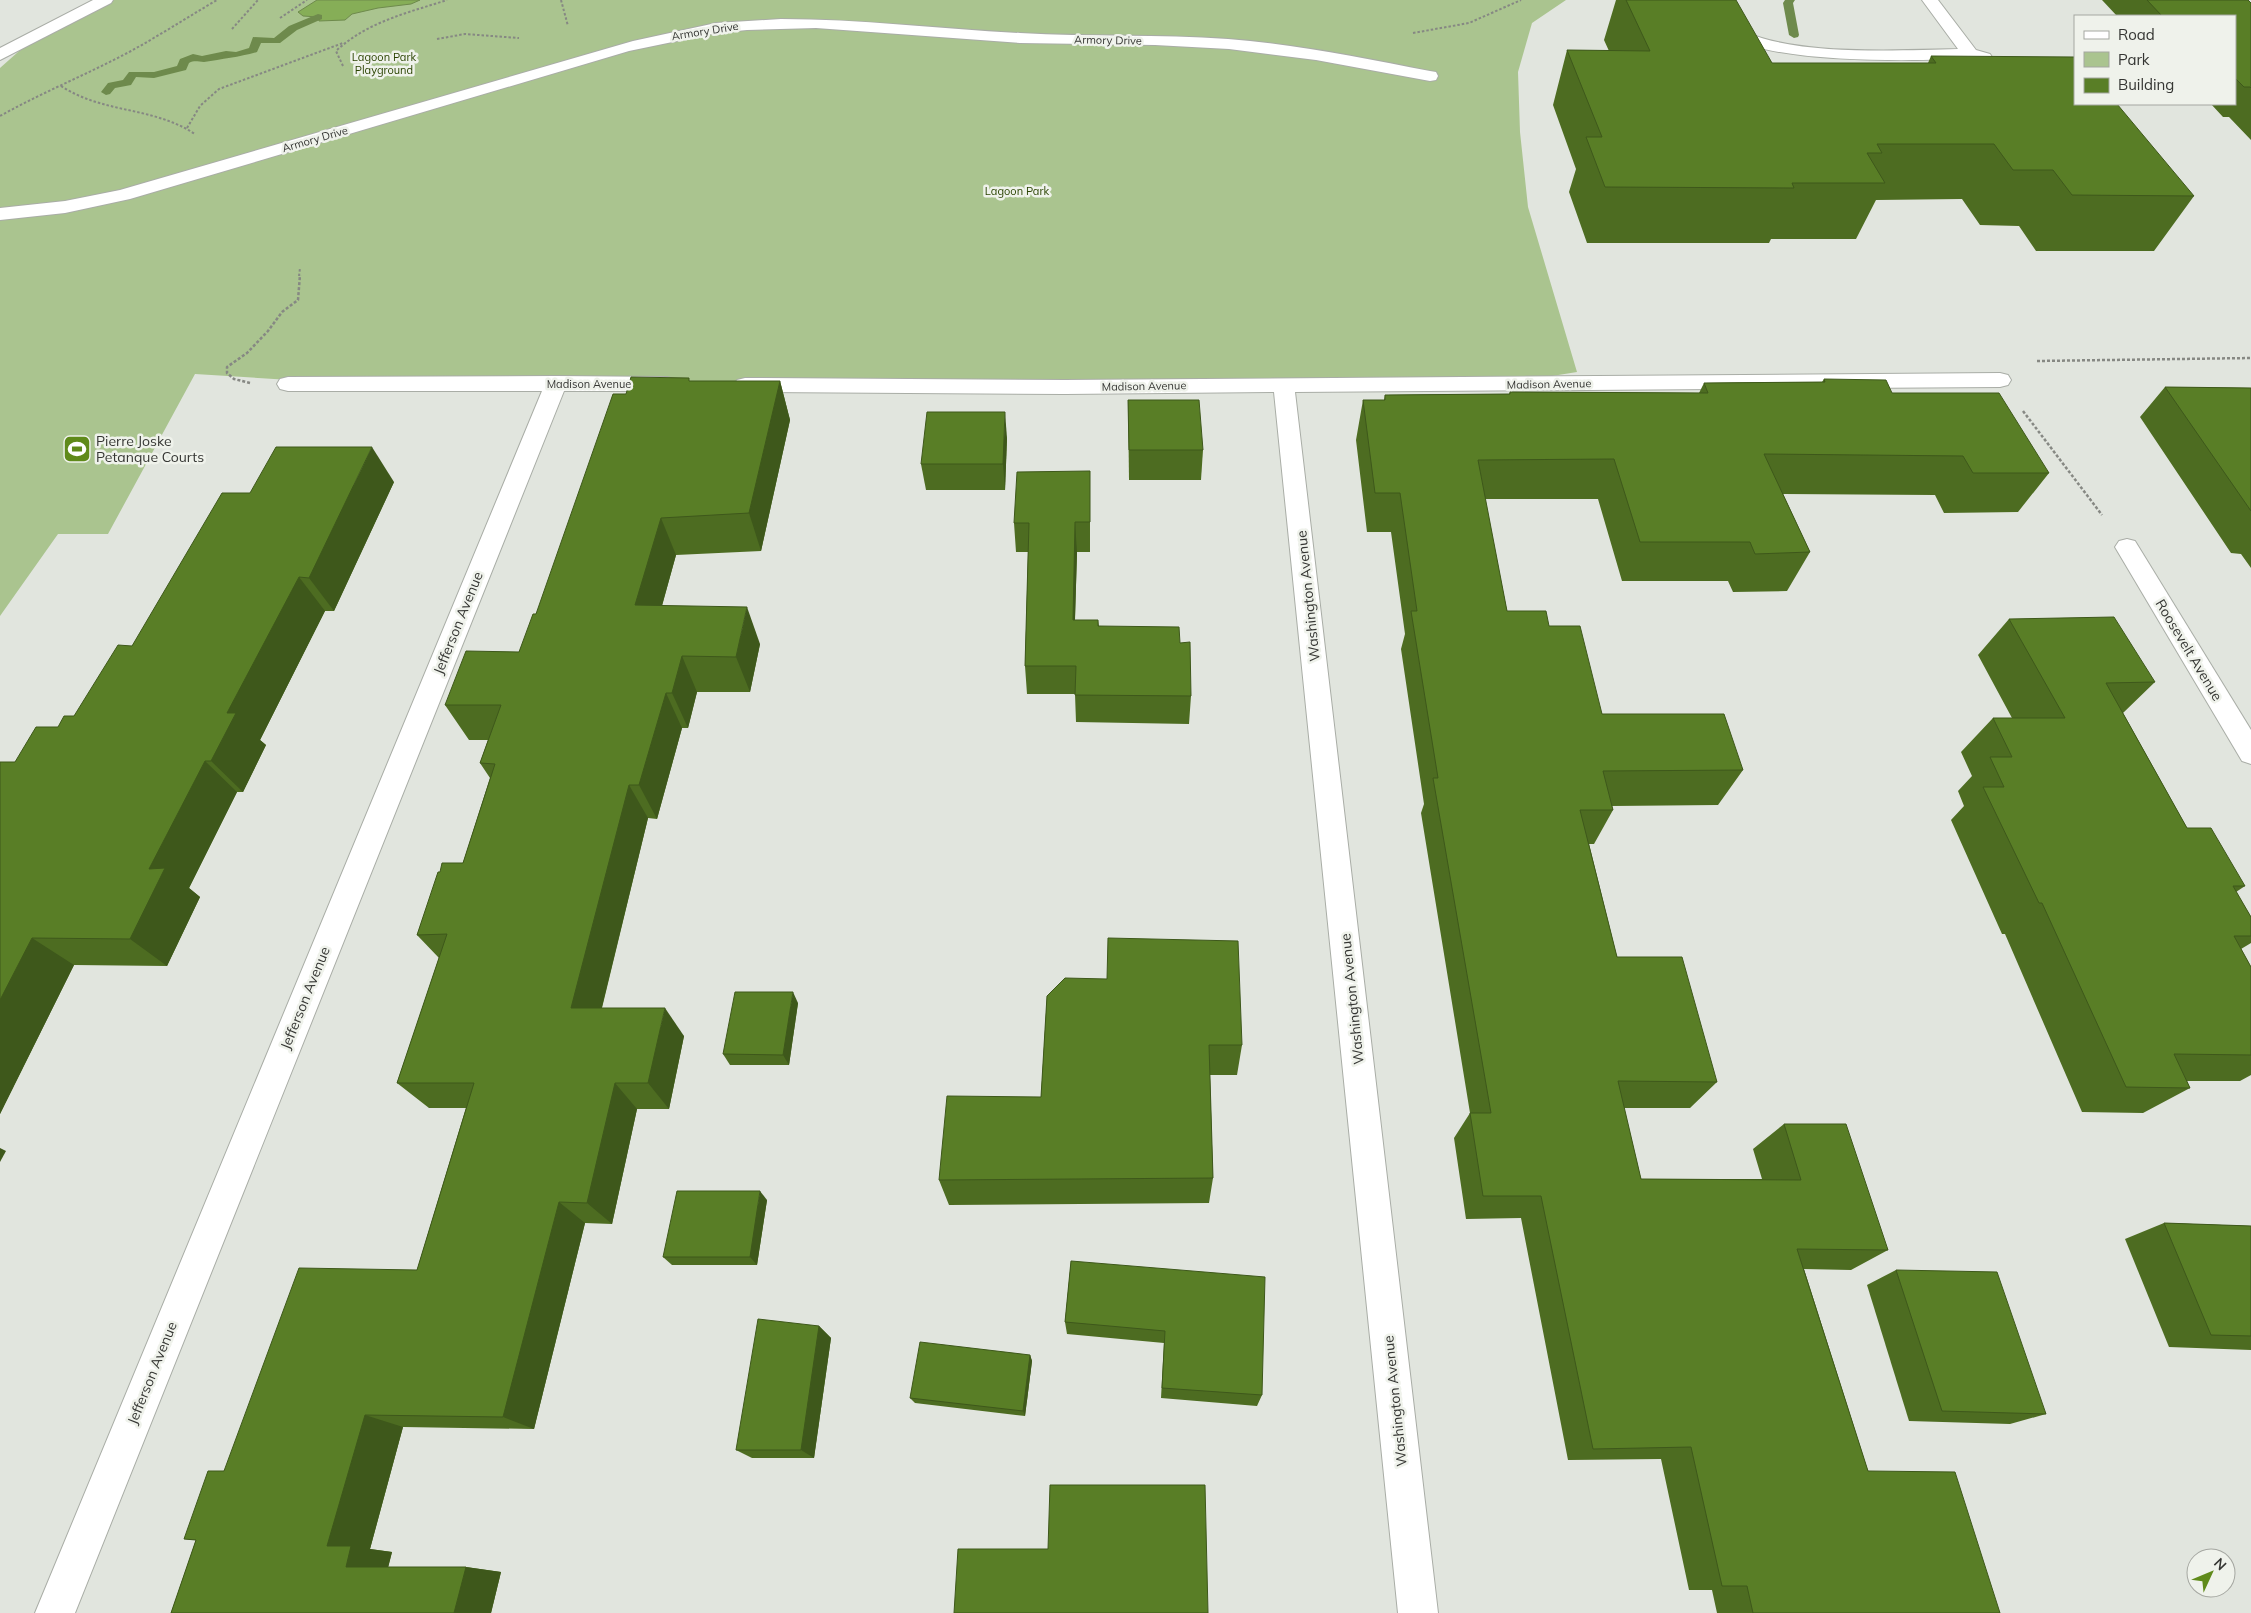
<svg xmlns="http://www.w3.org/2000/svg" width="2251" height="1613" font-family="Mulish,sans-serif">
	<style>
		.green { fill: #aac48f }
		.water { fill: #86ae57; stroke: #6e8a4c }
		.lines { fill: none; stroke-linecap: round; stroke-linejoin: round }
		.stream { fill: #6e8a4c; fill-rule: evenodd }
		.lane-casing { stroke: #a9ada6; stroke-width: 2 }
		.street-casing { stroke: #a9ada6; stroke-width: 2 }
		.secondary-casing { stroke: #a9ada6; stroke-width: 2 }
		.path-far1 { stroke: #868883; stroke-width: 2; stroke-dasharray: 2.5 2; stroke-linecap: butt }
		.path { stroke: #868883; stroke-width: 2.5; stroke-dasharray: 3 2; stroke-linecap: butt }
		.lane { fill: #fff; fill-rule: evenodd }
		.street { fill: #fff; fill-rule: evenodd }
		.secondary { fill: #fff; fill-rule: evenodd }
		.wall { fill: #4d6c21 }
		.shaded-wall { fill: #3e581b }
		.building { fill: #597e26; stroke: #3e581b }
		.labels { text-anchor: middle; stroke-width: 5; stroke-linejoin: round; paint-order: stroke }
		.far-street-label { font-size: 11px; fill: #353633; stroke: #eff2eb }
		.far-park-label { font-size: 11px; fill: #2a4301; stroke: #eff2eb }
		.poi-label { font-size: 14px; fill: #353633; stroke: #eff2eb; text-anchor: start }
		.street-label { font-size: 14px; fill: #353633; stroke: #eff2eb }
	</style>
	<rect width="100%" height="100%" fill="#e1e5de"/>
	<!-- green -->
	<path class="green" d="M 105,0 L 1566,0 L 1532,23 L 1518,72 L 1520,132 L 1528,207 L 1577,372 L 1515,382 L 322,382 L 195,374 L 108,534 L 58,534 L 0,616 L 0,68 L 36,36 Z"/>
	<!-- water -->
	<path class="water" d="M 317,0 L 420,0 L 411,4 L 378,8 L 352,14 L 345,20 L 319,21 L 318,17 L 303,16 L 298,12 Z"/>
	<g class="lines">
		<!-- stream -->
		<g class="stream">
			<path d="M 1785,0 L 1795,0 L 1793,3 L 1799,35 L 1798,37 L 1794,38 L 1789,35 L 1783,3 Z"/>
			<path d="M 318,14 L 322,15 L 322,19 L 297,30 L 280,43 L 261,43 L 257,52 C 240,57 222,59 204,62 C 198,62 195,60 189,63 L 186,70 L 154,78 L 136,77 L 131,85 L 115,88 L 110,94 L 106,95 L 101,92 L 108,83 L 123,80 L 129,72 L 154,72 L 177,66 L 180,59 L 193,54 L 202,56 L 226,51 L 236,52 L 249,48 L 253,37 L 274,38 L 289,26 Z"/>
		</g>
		<!-- lane casing -->
		<g class="lane-casing">
			<path id="lane" d="M 1699,0 L 1715,0 C 1715,3 1715,8 1717,11 C 1718,15 1722,17 1724,19 C 1770,59 1899,50 1958,49 L 1922,0 L 1938,0 L 1976,50 L 1990,54 L 1992,57 L 1990,60 L 1984,62 L 1970,59 C 1917,60 1729,69 1702,15 C 1700,11 1700,5 1699,0 Z"/>
		</g>
		<!-- street casing -->
		<g class="street-casing">
			<g id="street">
				<path d="M 781,19 C 861,19 940,29 1020,33 C 1089,37 1159,34 1228,39 C 1296,44 1363,58 1430,71 L 1436,72 L 1438,76 L 1436,80 L 1430,81 L 1316,60 L 1229,49 L 1155,45 L 1020,43 L 816,28 L 747,30 L 716,33 L 629,51 L 130,199 L 65,213 L 0,220 L 0,208 L 65,201 L 120,190 L 633,41 L 716,23 Z"/>
				<path d="M 2000,373 L 2008,375 L 2011,380 L 2008,385 L 2000,387 L 1295,392 L 1438,1613 L 1398,1613 L 1274,392 L 1065,394 L 745,392 L 737,390 L 734,385 L 737,380 L 745,378 L 1065,380 Z"/>
				<path d="M 556,376 L 667,377 L 675,379 L 678,384 L 675,389 L 667,391 L 564,391 L 75,1613 L 35,1613 L 542,391 L 288,391 L 280,389 L 277,384 L 280,379 L 288,377 Z"/>
				<path d="M 2127,539 L 2135,541 L 2251,730 L 2251,764 L 2242,761 L 2115,547 L 2119,541 Z"/>
			</g>
		</g>
		<!-- secondary casing -->
		<g class="secondary-casing">
			<path id="secondary" d="M 93,0 L 113,0 L 111,3 L 0,60 L 0,48 Z"/>
		</g>
		<!-- path-far1 -->
		<g class="path-far1">
			<path d="M 561,0 L 568,26"/>
			<path d="M 280,18 L 307,0"/>
			<path d="M 232,29 L 258,0"/>
			<path d="M 1413,33 L 1469,23 L 1521,0"/>
			<path d="M 437,39 L 465,34 L 519,38"/>
			<path d="M 343,66 L 336,51 C 367,22 407,13 447,0"/>
			<path d="M 61,86 C 104,114 152,106 195,134"/>
			<path d="M 0,116 C 43,92 88,74 131,51 C 160,35 188,17 217,0"/>
			<path d="M 187,128 L 200,106 L 219,89 L 343,43"/>
			<path d="M 299,276 L 300,268"/>
		</g>
		<!-- path -->
		<g class="path">
			<path d="M 2037,361 L 2251,358"/>
			<path d="M 250,383 L 234,379 L 227,373 L 227,367 L 247,353 L 268,331 L 282,312 L 298,300 L 300,275"/>
			<path d="M 2023,411 L 2102,515"/>
		</g>
		<!-- lane -->
		<use href="#lane" class="lane"/>
		<!-- street -->
		<use href="#street" class="street"/>
		<!-- secondary -->
		<use href="#secondary" class="secondary"/>
	</g>
	<!-- wall -->
	<g class="wall">
		<path d="M 1616,0 L 1626,0 L 1772,63 L 1928,63 L 1931,56 L 2194,196 L 2154,251 L 2036,251 L 2019,226 L 1980,225 L 1962,199 L 1876,200 L 1856,239 L 1771,239 L 1769,243 L 1587,243 L 1569,192 L 1576,169 L 1553,105 L 1567,50 L 1609,51 L 1604,40 Z"/>
		<path d="M 2102,0 L 2248,0 L 2251,3 L 2251,140 L 2229,117 L 2223,117 L 2211,104 L 2235,104 L 2235,16 L 2117,16 Z"/>
		<path d="M 1824,379 L 1892,393 L 2049,473 L 2018,512 L 1944,513 L 1935,495 L 1783,494 L 1810,552 L 1787,591 L 1733,592 L 1728,581 L 1622,581 L 1598,499 L 1485,499 L 1507,611 L 1549,626 L 1602,714 L 1743,770 L 1718,805 L 1612,806 L 1613,810 L 1594,844 L 1589,844 L 1617,957 L 1717,1082 L 1690,1108 L 1624,1108 L 1641,1179 L 1762,1179 L 1753,1149 L 1784,1124 L 1888,1250 L 1851,1270 L 1804,1269 L 1868,1471 L 2000,1613 L 1717,1613 L 1712,1590 L 1689,1590 L 1661,1459 L 1568,1460 L 1521,1218 L 1466,1219 L 1454,1138 L 1470,1113 L 1421,813 L 1424,804 L 1401,649 L 1405,634 L 1391,532 L 1367,532 L 1356,440 L 1363,400 L 1384,400 L 1385,395 L 1509,394 L 1510,392 L 1699,393 L 1704,383 L 1822,382 Z"/>
		<path d="M 690,381 L 780,381 L 790,420 L 761,551 L 676,555 L 662,606 L 760,644 L 750,692 L 697,692 L 688,728 L 682,728 L 657,819 L 648,818 L 602,1008 L 684,1036 L 669,1109 L 637,1109 L 612,1224 L 585,1223 L 534,1429 L 403,1427 L 370,1549 L 392,1552 L 388,1567 L 466,1567 L 501,1572 L 491,1613 L 171,1613 L 196,1540 L 184,1539 L 224,1471 L 417,1270 L 466,1108 L 429,1108 L 397,1083 L 439,958 L 417,935 L 440,872 L 463,863 L 490,778 L 480,763 L 488,740 L 469,740 L 445,705 L 519,652 L 536,614 L 626,394 Z"/>
		<path d="M 2165,387 L 2251,388 L 2251,568 L 2241,554 L 2231,553 L 2140,417 Z"/>
		<path d="M 1128,400 L 1203,450 L 1201,480 L 1129,480 Z"/>
		<path d="M 1007,438 L 1005,490 L 926,490 L 921,464 Z"/>
		<path d="M 1090,471 L 1090,552 L 1077,552 L 1075,620 L 1098,620 L 1099,626 L 1180,643 L 1191,696 L 1189,724 L 1076,722 L 1075,694 L 1027,694 L 1025,666 L 1028,552 L 1016,552 L 1014,523 Z"/>
		<path d="M 394,482 L 334,611 L 325,611 L 260,740 L 266,745 L 243,792 L 237,792 L 189,888 L 200,897 L 167,966 L 74,965 L 0,1114 L 0,762 L 15,762 L 58,727 L 74,716 L 132,646 L 250,493 Z"/>
		<path d="M 2009,619 L 2155,682 L 2123,713 L 2187,828 L 2245,886 L 2236,892 L 2251,917 L 2251,943 L 2241,949 L 2251,967 L 2251,1075 L 2240,1081 L 2187,1081 L 2190,1088 L 2143,1113 L 2082,1112 L 2005,934 L 2002,934 L 1951,820 L 1964,806 L 1958,791 L 1972,776 L 1961,752 L 1993,718 L 2012,718 L 1978,655 Z"/>
		<path d="M 1047,996 L 1242,1045 L 1237,1075 L 1210,1075 L 1213,1178 L 1209,1203 L 949,1205 L 939,1180 L 1041,1097 Z"/>
		<path d="M 798,1003 L 789,1065 L 730,1065 L 723,1054 Z"/>
		<path d="M 767,1200 L 757,1265 L 672,1265 L 663,1257 Z"/>
		<path d="M 2164,1223 L 2251,1226 L 2251,1350 L 2169,1347 L 2125,1239 Z"/>
		<path d="M 1071,1261 L 1262,1395 L 1257,1406 L 1161,1398 L 1164,1343 L 1067,1334 L 1065,1322 Z"/>
		<path d="M 1896,1270 L 2046,1414 L 2010,1424 L 1909,1421 L 1867,1285 Z"/>
		<path d="M 819,1326 L 831,1338 L 814,1458 L 752,1458 L 736,1450 Z"/>
		<path d="M 1030,1355 L 1032,1361 L 1025,1416 L 915,1403 L 910,1398 Z"/>
	</g>
	<!-- shaded-wall -->
	<g class="shaded-wall">
		<path d="M 780,381 L 790,420 L 761,551 L 749,513 Z"/>
		<path d="M 1005,412 L 1007,438 L 1005,490 L 1003,464 Z"/>
		<path d="M 372,447 L 394,482 L 334,611 L 309,578 Z"/>
		<path d="M 661,518 L 676,555 L 652,641 L 635,605 Z"/>
		<path d="M 1075,522 L 1077,552 L 1074,649 L 1073,620 Z"/>
		<path d="M 299,577 L 325,611 L 260,740 L 266,745 L 243,792 L 211,761 L 227,713 Z"/>
		<path d="M 747,607 L 760,644 L 750,692 L 736,657 Z"/>
		<path d="M 682,656 L 697,692 L 688,728 L 672,693 Z"/>
		<path d="M 666,693 L 682,728 L 657,819 L 639,785 Z"/>
		<path d="M 205,761 L 237,792 L 189,888 L 200,897 L 167,966 L 130,939 L 149,869 Z"/>
		<path d="M 629,785 L 648,818 L 595,1035 L 571,1008 Z"/>
		<path d="M 32,938 L 74,965 L 0,1114 L 0,1000 Z"/>
		<path d="M 793,992 L 798,1003 L 789,1065 L 783,1055 Z"/>
		<path d="M 665,1008 L 684,1036 L 669,1109 L 648,1083 Z"/>
		<path d="M 615,1083 L 637,1109 L 612,1224 L 587,1203 Z"/>
		<path d="M 0,1148 L 6,1151 L 0,1162 Z"/>
		<path d="M 760,1191 L 767,1200 L 757,1265 L 750,1257 Z"/>
		<path d="M 559,1202 L 585,1223 L 534,1429 L 503,1417 Z"/>
		<path d="M 819,1326 L 831,1338 L 814,1458 L 801,1450 Z"/>
		<path d="M 1030,1355 L 1032,1361 L 1025,1416 L 1023,1411 Z"/>
		<path d="M 365,1415 L 403,1427 L 370,1549 L 392,1552 L 387,1572 L 346,1567 L 327,1546 Z"/>
		<path d="M 466,1567 L 501,1572 L 491,1613 L 454,1613 Z"/>
	</g>
	<!-- building -->
	<g class="building">
		<path d="M 1626,0 L 1736,0 L 1772,63 L 1936,63 L 1931,56 L 2075,57 L 2075,104 L 2117,104 L 2194,196 L 2072,195 L 2053,170 L 2013,170 L 1994,144 L 1877,144 L 1882,153 L 1867,153 L 1885,183 L 1792,183 L 1794,188 L 1605,187 L 1586,137 L 1602,137 L 1567,50 L 1650,51 Z"/>
		<path d="M 2147,0 L 2248,0 L 2251,3 L 2251,88 L 2250,87 L 2244,87 L 2235,78 L 2235,16 L 2162,16 Z"/>
		<path d="M 631,377 L 689,378 L 689,381 L 780,381 L 749,513 L 661,518 L 635,605 L 747,607 L 736,657 L 682,656 L 672,693 L 666,693 L 639,785 L 629,785 L 571,1008 L 665,1008 L 648,1083 L 615,1083 L 587,1203 L 559,1202 L 503,1417 L 365,1415 L 327,1546 L 351,1546 L 346,1567 L 466,1567 L 454,1613 L 171,1613 L 196,1540 L 184,1539 L 208,1471 L 224,1471 L 299,1268 L 417,1270 L 474,1083 L 397,1083 L 447,934 L 417,935 L 438,872 L 440,872 L 442,863 L 463,863 L 495,764 L 480,763 L 501,705 L 445,705 L 466,651 L 519,652 L 533,614 L 536,614 L 613,394 L 626,394 Z"/>
		<path d="M 1824,379 L 1886,380 L 1892,393 L 1999,393 L 2049,473 L 1973,473 L 1963,456 L 1764,454 L 1810,552 L 1755,554 L 1750,542 L 1640,542 L 1614,459 L 1478,460 L 1507,611 L 1546,611 L 1549,626 L 1580,626 L 1602,714 L 1724,714 L 1743,770 L 1603,771 L 1613,810 L 1580,810 L 1617,957 L 1682,957 L 1717,1082 L 1618,1081 L 1641,1179 L 1801,1180 L 1784,1124 L 1846,1124 L 1888,1250 L 1797,1249 L 1868,1471 L 1955,1472 L 2000,1613 L 1753,1613 L 1747,1586 L 1722,1586 L 1691,1447 L 1593,1449 L 1541,1196 L 1483,1196 L 1470,1113 L 1491,1113 L 1433,778 L 1438,778 L 1411,611 L 1417,611 L 1400,493 L 1375,493 L 1363,400 L 1385,400 L 1385,395 L 1510,394 L 1510,392 L 1708,393 L 1704,383 L 1825,382 Z"/>
		<path d="M 2165,387 L 2251,388 L 2251,511 Z"/>
		<path d="M 1128,400 L 1199,400 L 1203,450 L 1129,450 Z"/>
		<path d="M 927,412 L 1005,412 L 1003,464 L 921,464 Z"/>
		<path d="M 276,447 L 372,447 L 309,578 L 299,577 L 227,713 L 236,713 L 211,761 L 205,761 L 149,869 L 165,868 L 130,939 L 32,938 L 0,1000 L 0,762 L 15,762 L 36,727 L 58,727 L 64,716 L 74,716 L 118,645 L 132,646 L 222,493 L 250,493 Z"/>
		<path d="M 1090,471 L 1090,522 L 1075,522 L 1073,620 L 1098,620 L 1098,626 L 1179,627 L 1180,643 L 1190,642 L 1191,696 L 1075,695 L 1076,666 L 1025,666 L 1029,523 L 1014,523 L 1017,472 Z"/>
		<path d="M 2114,617 L 2155,682 L 2106,683 L 2187,828 L 2211,828 L 2245,886 L 2233,886 L 2251,917 L 2251,936 L 2234,936 L 2251,967 L 2251,1055 L 2174,1054 L 2190,1088 L 2126,1087 L 2042,903 L 2039,903 L 1983,787 L 2004,787 L 1990,757 L 2012,757 L 1993,718 L 2065,718 L 2009,619 Z"/>
		<path d="M 1108,938 L 1238,941 L 1242,1045 L 1209,1045 L 1213,1178 L 939,1180 L 947,1096 L 1041,1097 L 1047,996 L 1065,978 L 1107,979 Z"/>
		<path d="M 735,992 L 793,992 L 783,1055 L 723,1054 Z"/>
		<path d="M 677,1191 L 760,1191 L 750,1257 L 663,1257 Z"/>
		<path d="M 2164,1223 L 2251,1226 L 2251,1336 L 2211,1335 Z"/>
		<path d="M 1071,1261 L 1265,1277 L 1262,1395 L 1162,1388 L 1165,1331 L 1065,1322 Z"/>
		<path d="M 1896,1270 L 1997,1272 L 2046,1414 L 1942,1411 Z"/>
		<path d="M 758,1319 L 819,1326 L 801,1450 L 736,1450 Z"/>
		<path d="M 920,1342 L 1030,1355 L 1023,1411 L 910,1398 Z"/>
		<path d="M 1050,1485 L 1205,1485 L 1208,1613 L 954,1613 L 958,1549 L 1048,1549 Z"/>
	</g>
	<!-- icons -->
	<defs>
		<g id="stadium-square" transform="scale(1.4375)"><rect x="-9" y="-9" width="18" height="18" rx="4" fill="#5f8a1a" stroke="#eff2eb"/><path d="M0-5a6.5 5 0 1 0 0 10a6.5 5 0 1 0 0-10ZM-3.5-1.8h7v3.6h-7Z" fill="#fff"/></g>
	</defs>
	<g fill-rule="evenodd">
		<use href="#stadium-square" x="77" y="449"/>
	</g>
	<g class="labels">
		<!-- far-street labels -->
		<g class="far-street-label">
			<text transform="translate(705 31) rotate(-9)" y="4">Armory Drive</text>
			<text transform="translate(1108 40) rotate(1)" y="4">Armory Drive</text>
			<text transform="translate(315 139) rotate(-16)" y="4">Armory Drive</text>
			<text x="589" y="388">Madison Avenue</text>
			<text transform="translate(1549 384) rotate(-1)" y="4">Madison Avenue</text>
			<text transform="translate(1144 386) rotate(-1)" y="4">Madison Avenue</text>
		</g>
		<!-- far-park labels -->
		<g class="far-park-label">
			<text x="384" y="61">Lagoon Park<tspan x="384" dy="13">Playground</tspan></text>
			<text x="1017" y="195">Lagoon Park</text>
		</g>
		<!-- poi labels -->
		<g class="poi-label">
			<text x="96" y="446">Pierre Joske<tspan x="96" dy="16">Petanque Courts</tspan></text>
		</g>
		<!-- street labels -->
		<g class="street-label">
			<text transform="translate(1308 596) rotate(-96)" y="5">Washington Avenue</text>
			<text transform="translate(458 623) rotate(-68)" y="5">Jefferson Avenue</text>
			<text transform="translate(2189 650) rotate(59)" y="5">Roosevelt Avenue</text>
			<text transform="translate(305 998) rotate(-68)" y="5">Jefferson Avenue</text>
			<text transform="translate(1352 999) rotate(-96)" y="5">Washington Avenue</text>
			<text transform="translate(152 1373) rotate(-68)" y="5">Jefferson Avenue</text>
			<text transform="translate(1395 1401) rotate(-96)" y="5">Washington Avenue</text>
		</g>
	</g>
	<!-- legend -->
	<rect x="2074" y="15" width="162" height="90" fill="#eff2eb" stroke="#a5a7a1"/>
	<rect x="2084" y="31" width="25" height="8" fill="#ffffff" stroke="#a5a7a1"/>
	<text x="2118" y="40" font-size="15" fill="#353633">Road</text>
	<rect x="2084" y="52" width="25" height="15" fill="#aac48f" stroke="#a5a7a1"/>
	<text x="2118" y="65" font-size="15" fill="#353633">Park</text>
	<rect x="2084" y="78" width="25" height="15" fill="#597e26" stroke="#a5a7a1"/>
	<text x="2118" y="90" font-size="15" fill="#353633">Building</text>
	<!-- north arrow -->
	<g transform="translate(2211 1573) rotate(46)"><circle r="24" fill="#eff2eb" stroke="#a5a7a1"/>
	<path d="M0-4L9 19L0 12L-9 19Z" fill="#5f8a1a"/>
	<text y="-8" font-size="14" font-weight="bold" text-anchor="middle" fill="#353633">N</text>
	</g>
</svg>
